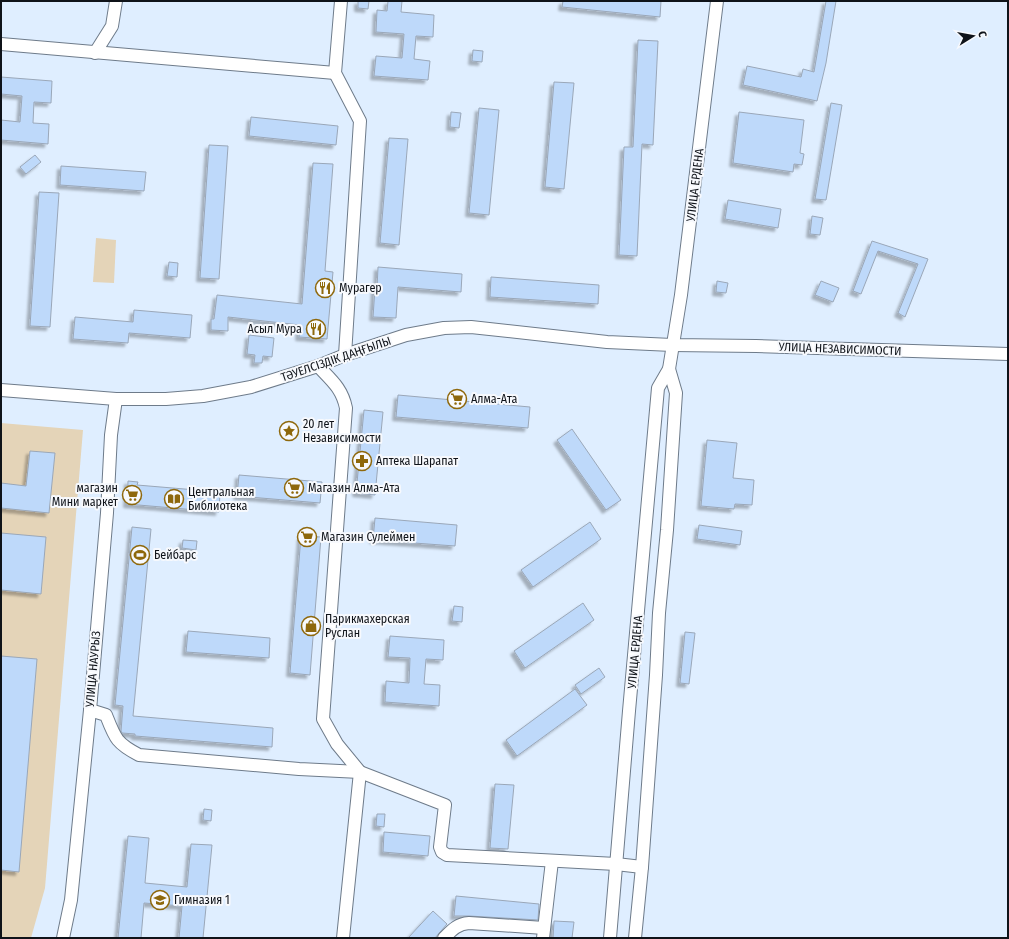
<svg xmlns="http://www.w3.org/2000/svg" width="1009" height="939" font-family="'Fira Sans Condensed',sans-serif">
	<style>
		.green { fill: #e4d4b8 }
		.building { fill: #bed9fa; stroke: #9aa7b8; filter: url(#shadow) }
		.lines { fill: none; stroke-linecap: round; stroke-linejoin: round }
		.minor-casing { stroke: #6e7b8a; stroke-width: 14 }
		.minor { stroke: #fff; stroke-width: 12 }
		.labels { text-anchor: middle; stroke-width: 4; stroke-linejoin: round; paint-order: stroke }
		.street-label { font-size: 12px; fill: #0f1319; stroke: #f7f9fd }
		.poi-label { font-size: 12px; fill: #0f1319; stroke: #f7f9fd; text-anchor: start }
	</style>
	<defs>
		<filter id="shadow"><feDropShadow dx="-3.5" dy="3.5" stdDeviation="1" flood-color="#0004"/></filter>
	</defs>
	<rect width="100%" height="100%" fill="#dfeeff"/>
	<!-- green -->
	<g class="green">
		<path d="M 96,238 L 116,240 L 114,283 L 93,282 Z"/>
		<path d="M 1,423 L 83,430 L 45,888 L 31,938 L 1,938 Z"/>
	</g>
	<!-- building -->
	<g class="building">
		<path d="M 358,1 L 369,1 L 368,9 L 358,8 Z"/>
		<path d="M 388,1 L 402,1 L 401,12 L 434,15 L 433,37 L 416,36 L 414,59 L 430,61 L 428,80 L 374,76 L 376,56 L 402,58 L 404,34 L 376,32 L 377,10 L 387,11 Z"/>
		<path d="M 563,1 L 661,1 L 660,17 L 562,7 Z"/>
		<path d="M 826,1 L 836,1 L 826,63 L 817,101 L 743,85 L 747,66 L 801,77 L 803,69 L 814,72 Z"/>
		<path d="M 638,40 L 658,41 L 653,145 L 642,144 L 637,256 L 619,255 L 624,147 L 633,147 Z"/>
		<path d="M 473,50 L 483,51 L 482,62 L 472,61 Z"/>
		<path d="M 1,77 L 52,81 L 51,103 L 34,102 L 33,123 L 49,124 L 48,144 L 1,140 L 1,120 L 20,122 L 22,96 L 1,94 Z"/>
		<path d="M 554,82 L 574,83 L 564,189 L 545,187 Z"/>
		<path d="M 831,103 L 842,105 L 826,200 L 815,199 Z"/>
		<path d="M 479,108 L 499,110 L 489,215 L 469,213 Z"/>
		<path d="M 451,112 L 461,113 L 459,128 L 450,127 Z"/>
		<path d="M 739,112 L 804,120 L 800,153 L 804,154 L 802,165 L 794,164 L 793,172 L 733,163 Z"/>
		<path d="M 251,117 L 338,126 L 336,145 L 249,136 Z"/>
		<path d="M 389,138 L 408,139 L 399,245 L 380,243 Z"/>
		<path d="M 209,145 L 228,146 L 219,279 L 200,278 Z"/>
		<path d="M 35,155 L 41,162 L 26,174 L 20,167 Z"/>
		<path d="M 313,163 L 333,164 L 325,271 L 333,272 L 327,339 L 299,337 L 300,325 L 228,317 L 228,331 L 211,330 L 211,319 L 214,319 L 217,295 L 302,304 Z"/>
		<path d="M 61,166 L 146,172 L 144,191 L 60,185 Z"/>
		<path d="M 39,192 L 59,193 L 50,327 L 30,326 Z"/>
		<path d="M 728,200 L 781,209 L 778,228 L 725,219 Z"/>
		<path d="M 812,216 L 823,218 L 820,235 L 810,234 Z"/>
		<path d="M 872,241 L 928,259 L 905,317 L 898,313 L 918,264 L 878,251 L 861,294 L 853,291 Z"/>
		<path d="M 169,262 L 178,263 L 177,277 L 167,276 Z"/>
		<path d="M 378,267 L 462,274 L 461,292 L 398,287 L 396,318 L 373,317 L 375,288 L 377,288 Z"/>
		<path d="M 491,277 L 599,285 L 598,304 L 490,297 Z"/>
		<path d="M 717,281 L 728,283 L 726,293 L 716,292 Z"/>
		<path d="M 821,281 L 839,288 L 833,302 L 815,295 Z"/>
		<path d="M 134,310 L 192,315 L 190,338 L 129,333 L 128,343 L 73,339 L 75,317 L 133,322 Z"/>
		<path d="M 249,335 L 274,338 L 272,357 L 263,356 L 262,363 L 254,363 L 255,355 L 247,354 Z"/>
		<path d="M 398,395 L 530,407 L 528,428 L 396,417 Z"/>
		<path d="M 364,410 L 383,412 L 375,495 L 356,493 Z"/>
		<path d="M 572,429 L 621,500 L 606,510 L 557,440 Z"/>
		<path d="M 707,440 L 737,443 L 733,478 L 754,480 L 752,505 L 735,504 L 734,509 L 701,506 Z"/>
		<path d="M 30,451 L 55,453 L 49,513 L 1,508 L 1,483 L 26,486 Z"/>
		<path d="M 239,475 L 322,482 L 320,503 L 237,496 Z"/>
		<path d="M 128,481 L 138,482 L 137,485 L 220,492 L 219,512 L 127,504 Z"/>
		<path d="M 375,518 L 457,525 L 455,546 L 373,540 Z"/>
		<path d="M 590,522 L 601,539 L 533,587 L 521,570 Z"/>
		<path d="M 699,525 L 742,531 L 740,545 L 697,539 Z"/>
		<path d="M 132,527 L 151,529 L 133,716 L 273,728 L 272,747 L 135,736 L 135,734 L 122,733 L 121,731 L 123,706 L 115,705 Z"/>
		<path d="M 1,533 L 46,537 L 41,594 L 1,590 Z"/>
		<path d="M 301,536 L 321,537 L 310,675 L 290,673 Z"/>
		<path d="M 183,540 L 197,541 L 196,550 L 182,548 Z"/>
		<path d="M 583,603 L 594,620 L 525,668 L 514,651 Z"/>
		<path d="M 454,606 L 463,607 L 462,622 L 452,621 Z"/>
		<path d="M 188,631 L 270,638 L 269,658 L 186,652 Z"/>
		<path d="M 685,632 L 695,633 L 689,684 L 680,683 Z"/>
		<path d="M 390,636 L 444,640 L 443,660 L 426,659 L 424,684 L 440,685 L 439,706 L 385,702 L 386,681 L 409,683 L 410,658 L 388,657 Z"/>
		<path d="M 1,656 L 37,659 L 19,872 L 1,870 Z"/>
		<path d="M 599,668 L 605,677 L 581,694 L 575,685 Z"/>
		<path d="M 575,689 L 587,705 L 517,756 L 506,740 Z"/>
		<path d="M 495,784 L 514,785 L 508,849 L 490,848 Z"/>
		<path d="M 204,809 L 212,810 L 211,821 L 203,820 Z"/>
		<path d="M 377,814 L 385,814 L 384,827 L 376,826 Z"/>
		<path d="M 384,832 L 430,836 L 428,856 L 383,852 Z"/>
		<path d="M 128,836 L 149,838 L 145,883 L 187,887 L 191,844 L 212,845 L 203,938 L 179,938 L 182,906 L 144,903 L 141,938 L 118,938 Z"/>
		<path d="M 456,896 L 539,904 L 538,920 L 469,916 L 454,916 Z"/>
		<path d="M 433,911 L 447,924 L 435,938 L 408,938 Z"/>
		<path d="M 554,921 L 574,922 L 572,938 L 553,938 Z"/>
	</g>
	<g class="lines">
		<!-- minor casing -->
		<g class="minor-casing">
			<g id="minor">
				<path d="M 341,1 L 335,73 L 360,121 L 345,355"/>
				<path d="M 1,44 L 335,73"/>
				<path d="M 95,53 L 112,26 L 116,1"/>
				<path d="M 318,366 C 331,380 342,388 346,408 L 323,719 L 337,744 L 360,772 L 343,938"/>
				<path d="M 1,390 L 116,399 L 166,399 L 203,396 L 251,387 L 318,366 L 345,355 L 406,335 L 444,328 L 471,327 L 607,342 L 672,345 L 756,346 L 1008,354"/>
				<path d="M 90,710 L 106,715 C 115,738 116,743 139,755 L 299,769 L 360,772 L 445,805 L 440,847 L 442,852 L 447,855 L 616,864 L 642,867"/>
				<path d="M 63,938 L 71,900 L 90,710 L 107,513 L 111,435 L 116,399"/>
				<path d="M 444,938 C 452,930 457,924 469,923 L 544,928"/>
				<path d="M 543,938 L 552,861"/>
				<path d="M 610,938 L 629,711 L 658,388 L 669,369 L 681,295 L 717,1"/>
				<path d="M 635,938 L 642,867 L 656,675 L 659,613 L 667,530 L 676,393 L 669,369"/>
			</g>
		</g>
		<!-- minor -->
		<use href="#minor" class="minor"/>
	</g>
	<!-- icons -->
	<defs>
		<g id="restaurant-ring" transform="scale(1)"><circle r="9.5" fill="#f7f9fd" stroke="#8e680c" stroke-width="1.5"/><path d="M-5-6h1v4h1v-4h1v4h1v-4h1v5L-1.5 .5V6h-2V.5L-5-1ZM5-6V6H3V1.5H1.5Q1.5-4 5-6Z" fill="#8e680c"/></g>
		<g id="supermarket-ring" transform="scale(1)"><circle r="9.5" fill="#f7f9fd" stroke="#8e680c" stroke-width="1.5"/><path d="M-6-5.5h2.5l.6 2H6L4.5 2H-2.5L-4.4-4H-6ZM-1.5 3.2a1.3 1.3 0 1 0 .1 0ZM3 3.2a1.3 1.3 0 1 0 .1 0Z" fill="#8e680c"/></g>
		<g id="sight-ring" transform="scale(1)"><circle r="9.5" fill="#f7f9fd" stroke="#8e680c" stroke-width="1.5"/><path d="M0-6L1.8-2.2L6-1.7L2.9 1.2L3.7 5.4L0 3.3L-3.7 5.4L-2.9 1.2L-6-1.7L-1.8-2.2Z" fill="#8e680c"/></g>
		<g id="pharmacy-ring" transform="scale(1)"><circle r="9.5" fill="#f7f9fd" stroke="#8e680c" stroke-width="1.5"/><path d="M-2-6h4v4h4v4h-4v4h-4v-4h-4v-4h4Z" fill="#8e680c"/></g>
		<g id="library-ring" transform="scale(1)"><circle r="9.5" fill="#f7f9fd" stroke="#8e680c" stroke-width="1.5"/><path d="M-6-4Q-3-5.5-.7-3.5V5Q-3 3-6 4ZM6-4Q3-5.5 .7-3.5V5Q3 3 6 4Z" fill="#8e680c"/></g>
		<g id="stadium-ring" transform="scale(1)"><circle r="9.5" fill="#f7f9fd" stroke="#8e680c" stroke-width="1.5"/><path d="M0-5a6.5 5 0 1 0 0 10a6.5 5 0 1 0 0-10ZM-3.5-1.8h7v3.6h-7Z" fill="#8e680c"/></g>
		<g id="shop-ring" transform="scale(1)"><circle r="9.5" fill="#f7f9fd" stroke="#8e680c" stroke-width="1.5"/><path d="M-5-2.5h2.3a2.7 3.5 0 0 1 5.4 0H5L5.5 6h-11ZM-1.5-2.5h3a1.5 2.3 0 0 0-3 0Z" fill="#8e680c"/></g>
		<g id="school-ring" transform="scale(1)"><circle r="9.5" fill="#f7f9fd" stroke="#8e680c" stroke-width="1.5"/><path d="M0-5L7-2L0 1L-7-2ZM-4 1L0 2.5L4 1V4Q0 6-4 4Z" fill="#8e680c"/></g>
	</defs>
	<g fill-rule="evenodd">
		<use href="#restaurant-ring" x="325" y="288"/>
		<use href="#restaurant-ring" x="316" y="329"/>
		<use href="#supermarket-ring" x="457" y="399"/>
		<use href="#sight-ring" x="289" y="431"/>
		<use href="#pharmacy-ring" x="362" y="461"/>
		<use href="#supermarket-ring" x="294" y="488"/>
		<use href="#supermarket-ring" x="132" y="495"/>
		<use href="#library-ring" x="174" y="499"/>
		<use href="#supermarket-ring" x="307" y="537"/>
		<use href="#stadium-ring" x="140" y="555"/>
		<use href="#shop-ring" x="311" y="626"/>
		<use href="#school-ring" x="160" y="900"/>
	</g>
	<g class="labels">
		<!-- street labels -->
		<g class="street-label">
			<text transform="translate(695 185) rotate(-83)" y="4">УЛИЦА ЕРДЕНА</text>
			<text transform="translate(840 349) rotate(2)" y="4">УЛИЦА НЕЗАВИСИМОСТИ</text>
			<text transform="translate(336 359) rotate(-19)" y="4">ТӘУЕЛСІЗДІК ДАҢҒЫЛЫ</text>
			<text transform="translate(635 652) rotate(-85)" y="4">УЛИЦА ЕРДЕНА</text>
			<text transform="translate(93 669) rotate(-85)" y="4">УЛИЦА НАУРЫЗ</text>
		</g>
		<!-- poi labels -->
		<g class="poi-label">
			<text x="339" y="292">Мурагер</text>
			<text x="302" y="333" text-anchor="end">Асыл Мура</text>
			<text x="471" y="403">Алма-Ата</text>
			<text x="303" y="428">20 лет<tspan x="303" dy="14">Независимости</tspan></text>
			<text x="376" y="465">Аптека Шарапат</text>
			<text x="118" y="492" text-anchor="end">магазин<tspan x="118" dy="14">Мини маркет</tspan></text>
			<text x="308" y="492">Магазин Алма-Ата</text>
			<text x="188" y="496">Центральная<tspan x="188" dy="14">Библиотека</tspan></text>
			<text x="321" y="541">Магазин Сулеймен</text>
			<text x="154" y="559">Бейбарс</text>
			<text x="325" y="623">Парикмахерская<tspan x="325" dy="14">Руслан</tspan></text>
			<text x="174" y="904">Гимназия 1</text>
		</g>
	</g>
	<!-- border -->
	<rect width="1009" height="939" fill="none" stroke="#0f1319" stroke-width="4"/>
	<!-- north arrow -->
	<g transform="translate(973 36) rotate(79)" stroke="#f7f9fd" stroke-width="3" paint-order="stroke">
	<path d="M0-3L7 15L0 10L-7 15Z" fill="#0f1319"/>
	<text y="-6" font-size="11" font-weight="bold" text-anchor="middle" fill="#0f1319">С</text>
	</g>
</svg>
